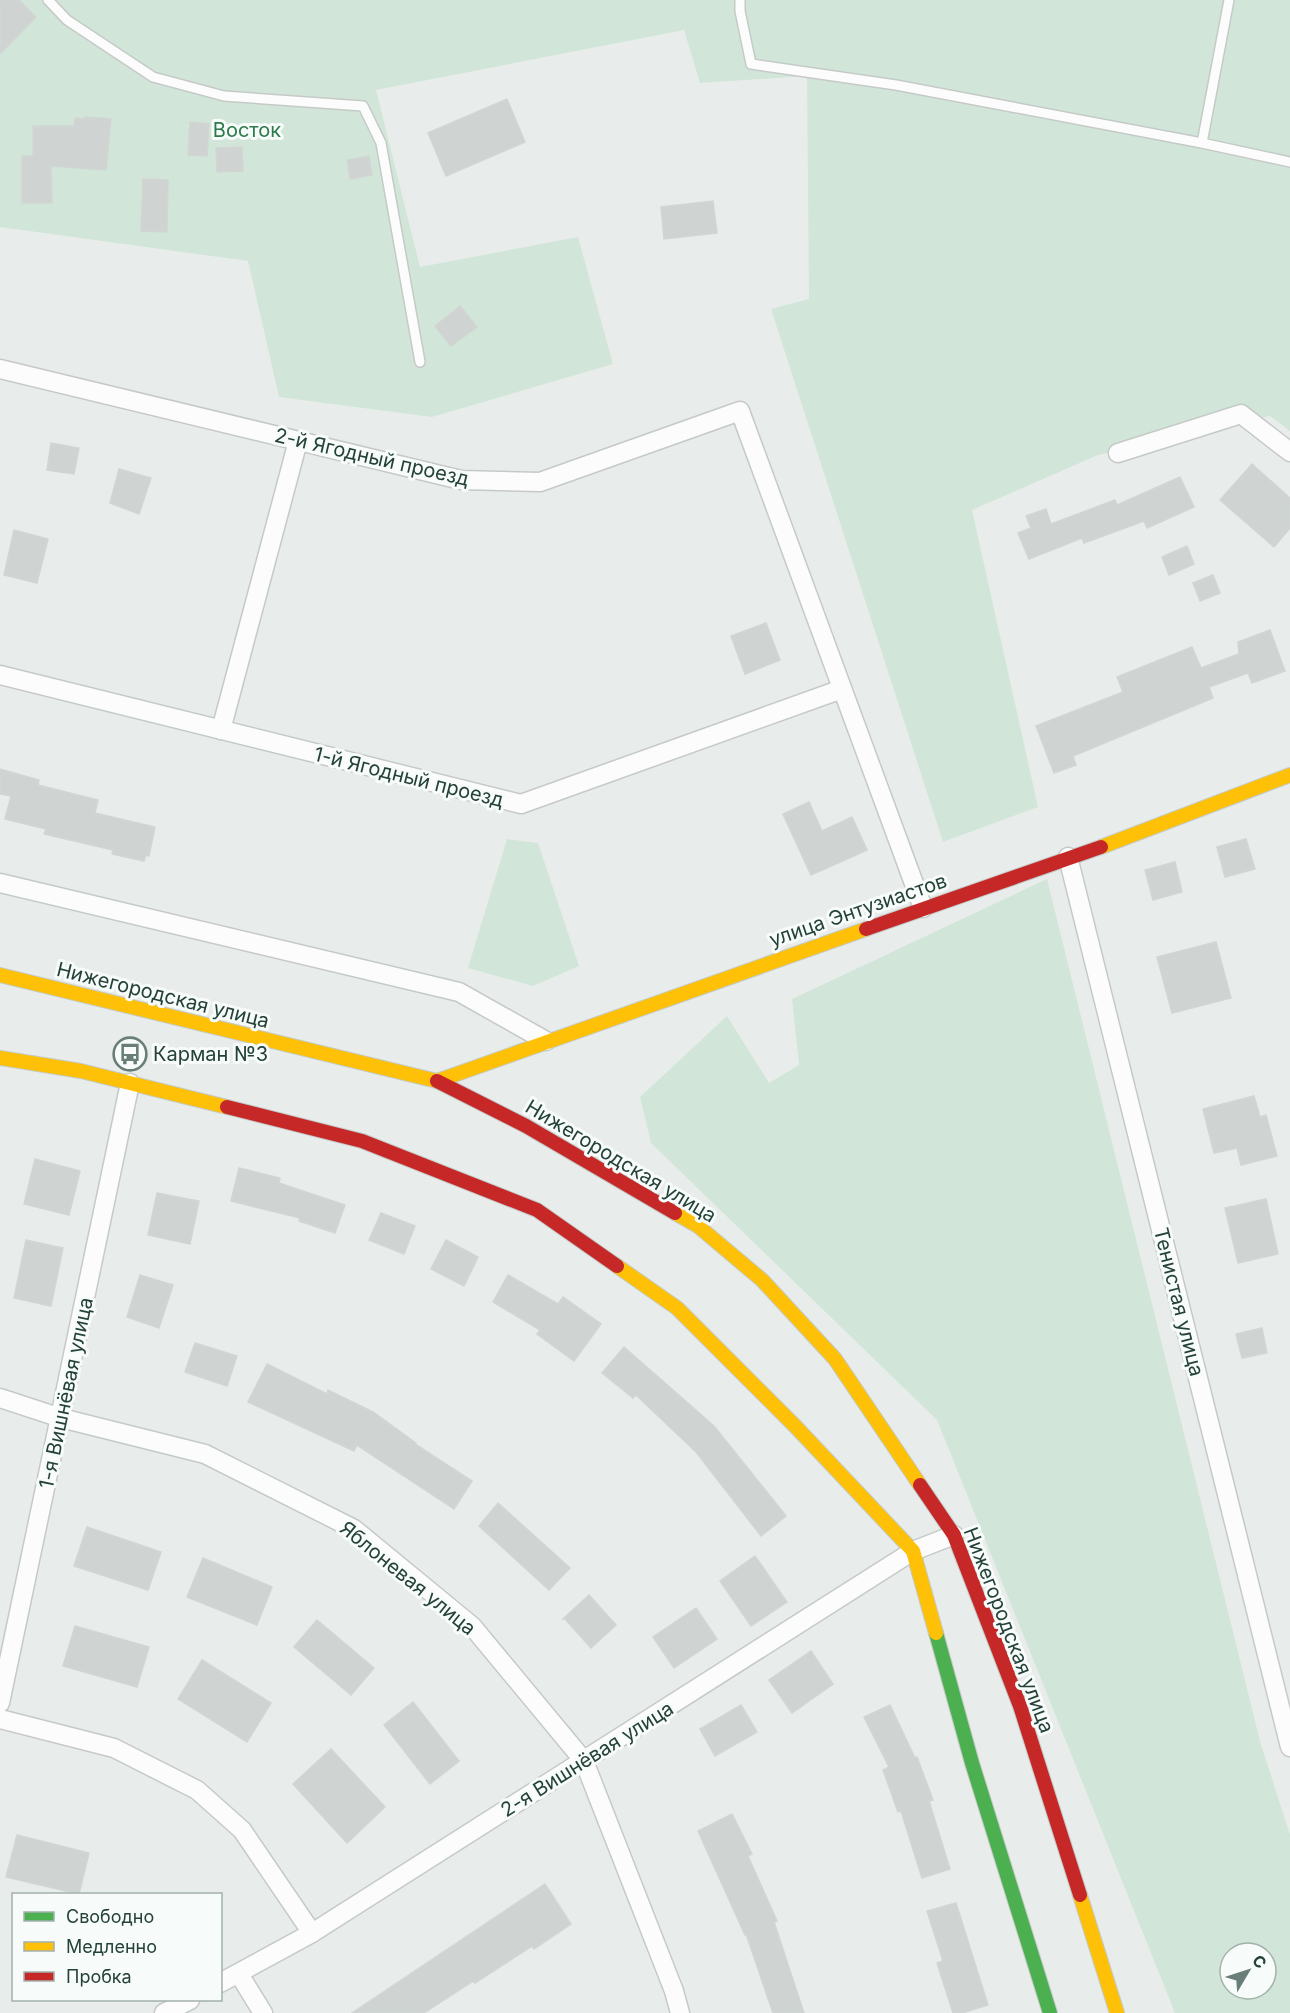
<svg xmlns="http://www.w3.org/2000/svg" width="1290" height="2013" font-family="Inter,sans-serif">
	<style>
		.green { fill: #d1e6d8; fill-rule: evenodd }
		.building { fill: #cfd4d2; stroke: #d1d6d4; stroke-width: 1.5 }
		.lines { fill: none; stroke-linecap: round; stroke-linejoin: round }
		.lane-casing { stroke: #c5cac8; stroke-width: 12 }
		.street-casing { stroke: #c5cac8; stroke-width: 21 }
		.fast-casing { stroke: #c3cbc8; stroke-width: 16 }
		.slow-casing { stroke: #c3cbc8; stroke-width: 16 }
		.jam-casing { stroke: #c3cbc8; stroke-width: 16 }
		.lane { stroke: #fcfcfc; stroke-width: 9 }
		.street { stroke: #fcfcfc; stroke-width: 18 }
		.fast { stroke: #4caf50; stroke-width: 14 }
		.slow { stroke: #ffc107; stroke-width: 14 }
		.jam { stroke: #c62828; stroke-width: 14 }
		.labels { text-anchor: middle; stroke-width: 6; stroke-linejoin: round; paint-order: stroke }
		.park-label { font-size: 20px; fill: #2d7a4b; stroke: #f7fbf9 }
		.street-label { font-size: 20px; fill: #24423a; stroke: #f7fbf9 }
		.poi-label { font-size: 20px; fill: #24423a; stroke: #f7fbf9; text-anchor: start }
	</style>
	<rect width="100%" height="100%" fill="#e8edeb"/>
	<!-- green -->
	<g class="green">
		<path d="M 0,0 L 1290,0 L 1290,431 L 1270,416 L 1098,455 L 972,510 L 1038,807 L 943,842 L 771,309 L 809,299 L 807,76 L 700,83 L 684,30 L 376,90 L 420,267 L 578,237 L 613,364 L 432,417 L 279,397 L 248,261 L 0,227 Z"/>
		<path d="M 507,839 L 538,843 L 579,966 L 533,986 L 468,968 Z"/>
		<path d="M 1047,879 L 1260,1741 L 1290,1835 L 1290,2013 L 1175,2013 L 937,1420 L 651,1143 L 640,1097 L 727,1016 L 769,1083 L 799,1065 L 792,999 ZM 1230,1953 L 1266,1953 L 1266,1989 L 1230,1989 Z"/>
	</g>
	<!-- building -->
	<g class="building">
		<path d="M 0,0 L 19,0 L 36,17 L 0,54 Z"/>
		<path d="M 507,99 L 525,142 L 446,176 L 428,133 Z"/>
		<path d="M 85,117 L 111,119 L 106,170 L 51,166 L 52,203 L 22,203 L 22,156 L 33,156 L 33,126 L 74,126 L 75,118 L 85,119 Z"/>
		<path d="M 190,122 L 209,124 L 207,156 L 188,155 Z"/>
		<path d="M 242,147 L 243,171 L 217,172 L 216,148 Z"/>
		<path d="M 369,156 L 372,175 L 350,179 L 347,160 Z"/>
		<path d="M 143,179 L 168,180 L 167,232 L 141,231 Z"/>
		<path d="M 713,201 L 717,233 L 664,239 L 661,207 Z"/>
		<path d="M 460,306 L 477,327 L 451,346 L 435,326 Z"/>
		<path d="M 51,443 L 79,448 L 74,474 L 47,470 Z"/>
		<path d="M 1252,464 L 1290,498 L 1290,528 L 1274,547 L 1220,500 Z"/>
		<path d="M 119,469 L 151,478 L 139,514 L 110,503 Z"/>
		<path d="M 1180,477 L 1194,507 L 1147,528 L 1144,521 L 1084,543 L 1082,538 L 1029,559 L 1018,533 L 1031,528 L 1026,516 L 1046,509 L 1051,524 L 1115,500 L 1117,505 Z"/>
		<path d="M 14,530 L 48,539 L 37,583 L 4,575 Z"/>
		<path d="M 1187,546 L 1194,564 L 1169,575 L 1162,557 Z"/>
		<path d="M 1213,575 L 1220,593 L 1200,601 L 1193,583 Z"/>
		<path d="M 766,623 L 780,660 L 745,674 L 731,636 Z"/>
		<path d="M 1270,630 L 1285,671 L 1252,683 L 1248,673 L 1209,687 L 1213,698 L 1073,756 L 1076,765 L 1054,773 L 1036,726 L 1123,692 L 1117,677 L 1192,647 L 1201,668 L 1239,654 L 1238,642 Z"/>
		<path d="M 0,769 L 39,780 L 38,785 L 98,800 L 95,813 L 155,827 L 149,856 L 146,855 L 144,861 L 112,854 L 113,850 L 44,834 L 46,829 L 5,819 L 11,796 L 0,794 Z"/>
		<path d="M 809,802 L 822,831 L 852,817 L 867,850 L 811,875 L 783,814 Z"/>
		<path d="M 1246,839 L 1255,869 L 1225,877 L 1217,847 Z"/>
		<path d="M 1175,862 L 1182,892 L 1153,900 L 1145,870 Z"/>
		<path d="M 1216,942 L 1231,998 L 1172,1013 L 1157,957 Z"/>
		<path d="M 1254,1096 L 1260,1117 L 1266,1115 L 1277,1156 L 1241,1165 L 1237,1148 L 1214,1153 L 1203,1109 Z"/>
		<path d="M 35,1159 L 80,1171 L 69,1215 L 24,1204 Z"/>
		<path d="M 239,1168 L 280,1178 L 279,1183 L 345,1205 L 335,1233 L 299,1221 L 300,1218 L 231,1201 Z"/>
		<path d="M 157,1193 L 199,1201 L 190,1244 L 148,1235 Z"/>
		<path d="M 1266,1199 L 1278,1254 L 1238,1263 L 1225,1208 Z"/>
		<path d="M 381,1213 L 415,1226 L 404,1254 L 369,1240 Z"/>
		<path d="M 26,1240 L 63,1248 L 51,1306 L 14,1298 Z"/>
		<path d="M 446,1240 L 478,1257 L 464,1286 L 431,1269 Z"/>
		<path d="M 140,1275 L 173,1285 L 159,1328 L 127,1317 Z"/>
		<path d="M 508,1275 L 558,1304 L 563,1297 L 601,1324 L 574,1361 L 537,1334 L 540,1330 L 493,1302 Z"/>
		<path d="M 1262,1328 L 1267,1353 L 1242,1358 L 1236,1334 Z"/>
		<path d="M 195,1343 L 237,1356 L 227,1386 L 185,1372 Z"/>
		<path d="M 624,1347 L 714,1426 L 786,1516 L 761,1536 L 696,1452 L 636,1395 L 633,1398 L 602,1373 Z"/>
		<path d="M 267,1364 L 327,1394 L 328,1390 L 373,1412 L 416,1443 L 415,1444 L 472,1481 L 454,1509 L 357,1445 L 354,1451 L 248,1402 Z"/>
		<path d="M 498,1503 L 570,1568 L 549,1590 L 479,1526 Z"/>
		<path d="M 87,1527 L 161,1552 L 148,1590 L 74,1566 Z"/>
		<path d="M 755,1556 L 787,1602 L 751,1626 L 720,1581 Z"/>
		<path d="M 203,1558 L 272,1587 L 257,1625 L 187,1597 Z"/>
		<path d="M 589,1595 L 616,1625 L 591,1648 L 565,1619 L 563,1619 Z"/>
		<path d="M 696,1608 L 717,1639 L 674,1668 L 653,1637 Z"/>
		<path d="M 317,1620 L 374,1668 L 351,1695 L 294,1647 Z"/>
		<path d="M 75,1626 L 149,1647 L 137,1687 L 63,1666 Z"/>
		<path d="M 811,1651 L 833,1684 L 792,1713 L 769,1680 Z"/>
		<path d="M 202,1660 L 271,1703 L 247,1742 L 178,1699 Z"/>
		<path d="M 413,1702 L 459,1761 L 430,1784 L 384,1725 Z"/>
		<path d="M 741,1705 L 757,1732 L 715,1756 L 700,1729 Z"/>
		<path d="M 890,1705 L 915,1758 L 917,1757 L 933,1800 L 929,1801 L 950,1869 L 922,1878 L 901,1811 L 898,1812 L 883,1770 L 889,1767 L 864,1717 Z"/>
		<path d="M 331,1749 L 385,1807 L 347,1843 L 293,1784 Z"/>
		<path d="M 732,1814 L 752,1854 L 748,1856 L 777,1921 L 774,1922 L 804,2013 L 773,2013 L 746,1934 L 745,1935 L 698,1831 Z"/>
		<path d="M 17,1835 L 89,1853 L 79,1894 L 6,1877 Z"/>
		<path d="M 545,1884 L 571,1924 L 534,1949 L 532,1946 L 475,1983 L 473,1981 L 424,2013 L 352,2013 Z"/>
		<path d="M 956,1903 L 988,2005 L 962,2013 L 953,2013 L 937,1963 L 943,1961 L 927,1911 Z"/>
	</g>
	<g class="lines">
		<!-- lane casing -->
		<g class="lane-casing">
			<g id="lane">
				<path d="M 48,0 L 67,20 L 153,77 L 224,96 L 363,106 L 381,143 L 420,362"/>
				<path d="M 740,0 L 740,11 L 751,64 L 896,85 L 1202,143 L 1290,162"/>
				<path d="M 1202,143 L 1229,0"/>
			</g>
		</g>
		<!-- street casing -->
		<g class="street-casing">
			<g id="street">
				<path d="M 0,369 L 461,480 L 540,482 L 740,411 L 923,908"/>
				<path d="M 1118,453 L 1241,414 L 1290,452"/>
				<path d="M 0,675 L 521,804 L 842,689"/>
				<path d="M 221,730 L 298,441"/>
				<path d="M 1068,857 L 1290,1747"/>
				<path d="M 0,883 L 459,992 L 546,1041"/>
				<path d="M 0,1398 L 61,1418 L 205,1454 L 354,1529 L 472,1626 L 584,1761 L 674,1991 L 680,2013"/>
				<path d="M 0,1703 L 130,1083"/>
				<path d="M 0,1719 L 114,1748 L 197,1790 L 242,1830 L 312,1933"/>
				<path d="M 239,1974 L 263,2013"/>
				<path d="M 220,1983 L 312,1933 L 913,1551 L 954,1535"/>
				<path d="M 164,2013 L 190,2000"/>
			</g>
		</g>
		<!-- fast casing -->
		<g class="fast-casing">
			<path id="fast" d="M 936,1633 L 972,1763 L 1050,2013"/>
		</g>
		<!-- slow casing -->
		<g class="slow-casing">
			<g id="slow">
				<path d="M 1101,847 L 1290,775"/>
				<path d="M 0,975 L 437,1081"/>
				<path d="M 0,1058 L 81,1071 L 227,1107"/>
				<path d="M 437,1081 L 866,929"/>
				<path d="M 675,1213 L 698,1226 L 762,1280 L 835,1359 L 920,1485"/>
				<path d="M 617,1266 L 677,1308 L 795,1426 L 913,1551 L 936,1633"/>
				<path d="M 1080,1895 L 1117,2013"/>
			</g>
		</g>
		<!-- jam casing -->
		<g class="jam-casing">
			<g id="jam">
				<path d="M 866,929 L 1101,847"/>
				<path d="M 437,1081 L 526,1126 L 675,1213"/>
				<path d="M 227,1107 L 362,1141 L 537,1210 L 617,1266"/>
				<path d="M 920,1485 L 954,1535 L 1020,1706 L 1080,1895"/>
			</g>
		</g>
		<!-- lane -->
		<use href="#lane" class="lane"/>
		<!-- street -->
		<use href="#street" class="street"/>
		<!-- fast -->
		<use href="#fast" class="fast"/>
		<!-- slow -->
		<use href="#slow" class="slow"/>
		<!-- jam -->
		<use href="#jam" class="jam"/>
	</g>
	<!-- icons -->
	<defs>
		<g id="bus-ring" transform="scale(1.725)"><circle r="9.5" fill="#f7fbf9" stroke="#697e78" stroke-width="1.5"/><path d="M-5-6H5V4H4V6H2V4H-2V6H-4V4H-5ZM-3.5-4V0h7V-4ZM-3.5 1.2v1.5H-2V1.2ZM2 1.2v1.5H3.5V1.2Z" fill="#697e78"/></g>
	</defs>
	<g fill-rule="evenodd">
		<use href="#bus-ring" x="130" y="1054"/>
	</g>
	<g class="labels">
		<!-- park labels -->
		<g class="park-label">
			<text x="247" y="137">Восток</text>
		</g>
		<!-- street labels -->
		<g class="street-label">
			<text transform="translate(372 457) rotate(13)" y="7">2-й Ягодный проезд</text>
			<text transform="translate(409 777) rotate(14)" y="7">1-й Ягодный проезд</text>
			<text transform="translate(858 910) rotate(-19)" y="7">улица Энтузиастов</text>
			<text transform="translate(163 995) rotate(14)" y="7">Нижегородская улица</text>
			<text transform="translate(621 1161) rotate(31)" y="7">Нижегородская улица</text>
			<text transform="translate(1179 1302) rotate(76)" y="7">Тенистая улица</text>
			<text transform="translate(66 1393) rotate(-78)" y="7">1-я Вишнёвая улица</text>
			<text transform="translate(408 1578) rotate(39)" y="7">Яблоневая улица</text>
			<text transform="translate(1009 1630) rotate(69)" y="7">Нижегородская улица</text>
			<text transform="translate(587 1759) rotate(-32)" y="7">2-я Вишнёвая улица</text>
		</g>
		<!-- poi labels -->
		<g class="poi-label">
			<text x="153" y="1061">Карман №3</text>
		</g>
	</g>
	<!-- legend -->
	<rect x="12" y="1893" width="210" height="108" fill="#f7fbf9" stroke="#a3b1ad" stroke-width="1.5"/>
	<rect x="24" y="1912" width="30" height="9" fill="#4caf50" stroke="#a3b1ad" stroke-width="1.5"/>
	<text x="66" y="1923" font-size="18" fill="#24423a">Свободно</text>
	<rect x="24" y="1942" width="30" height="9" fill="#ffc107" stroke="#a3b1ad" stroke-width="1.5"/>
	<text x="66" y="1953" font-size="18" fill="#24423a">Медленно</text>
	<rect x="24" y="1972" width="30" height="9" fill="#c62828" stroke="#a3b1ad" stroke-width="1.5"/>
	<text x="66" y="1983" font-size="18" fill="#24423a">Пробка</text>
	<!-- north arrow -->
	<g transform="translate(1248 1971) rotate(51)"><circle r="28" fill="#f7fbf9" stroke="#a3b1ad" stroke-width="1.5"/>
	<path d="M0-4.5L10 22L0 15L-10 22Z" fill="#697e78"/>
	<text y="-9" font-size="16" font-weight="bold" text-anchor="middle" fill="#24423a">С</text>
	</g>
</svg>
